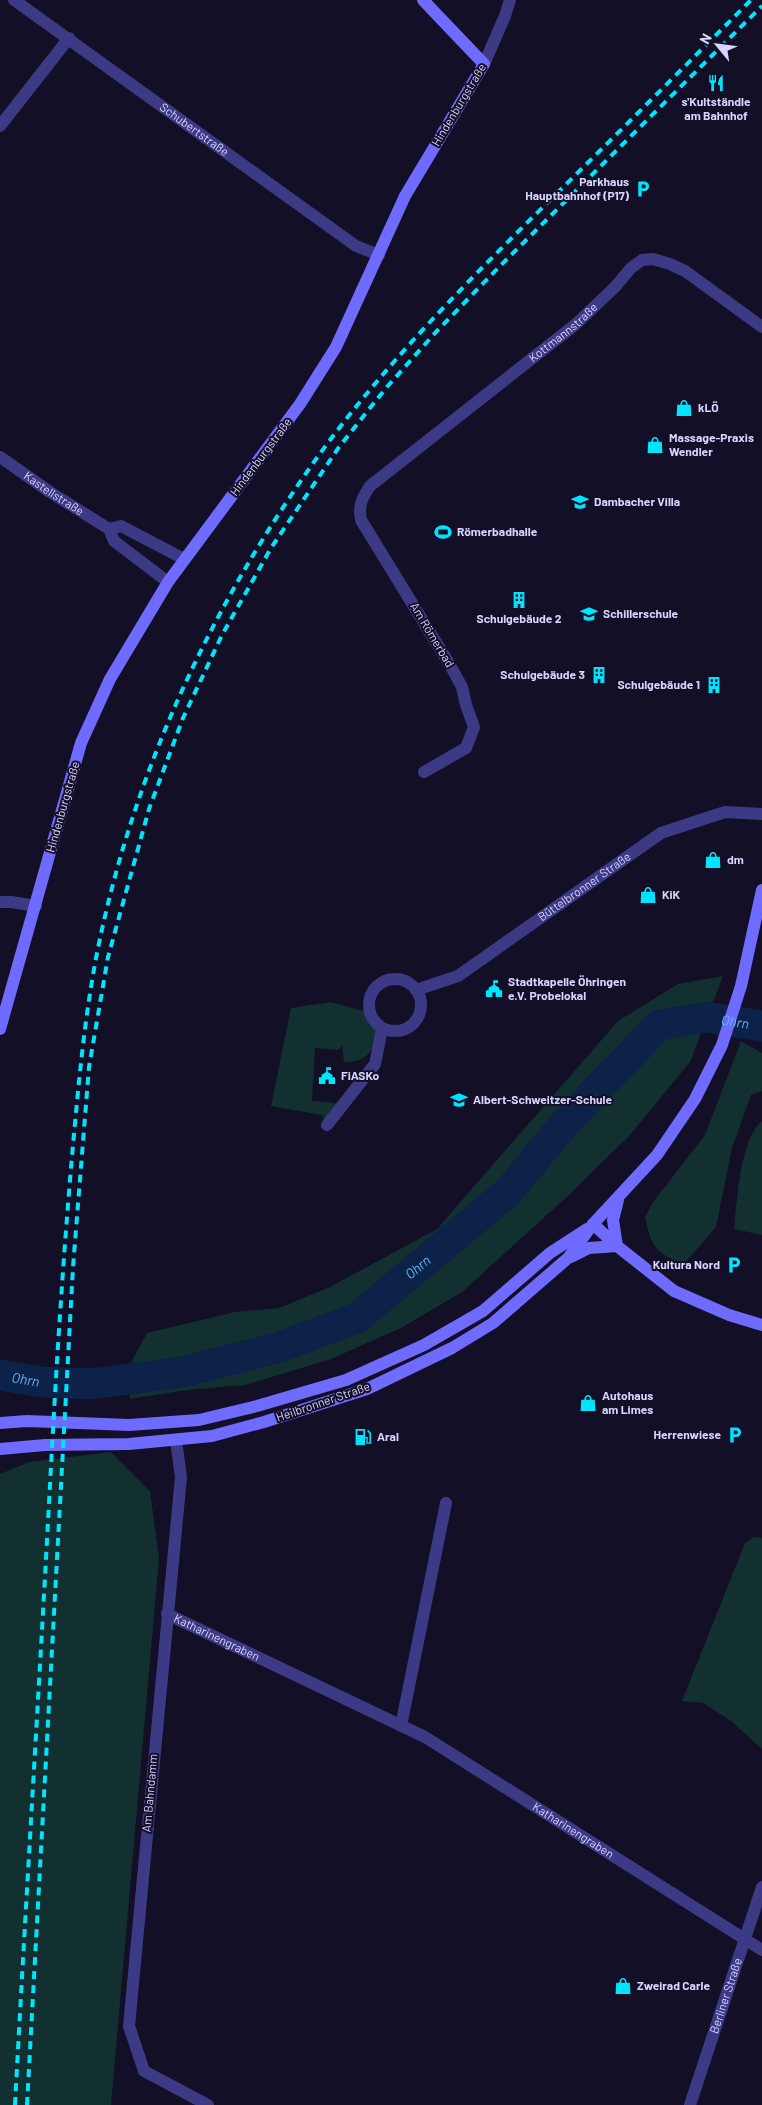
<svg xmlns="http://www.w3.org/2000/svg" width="762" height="2105" font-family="Barlow,sans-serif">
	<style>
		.green { fill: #12302f }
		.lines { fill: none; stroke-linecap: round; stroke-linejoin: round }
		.river { stroke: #0c2248; stroke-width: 31 }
		.street { stroke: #3d3a85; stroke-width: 12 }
		.secondary { stroke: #6f6bff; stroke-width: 12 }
		.rail { stroke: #00e5ff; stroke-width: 4; stroke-dasharray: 8 6; stroke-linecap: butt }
		.labels { text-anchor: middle; stroke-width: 4; stroke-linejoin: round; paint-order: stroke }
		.poi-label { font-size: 12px; font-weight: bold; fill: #d9d4ff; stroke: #130f26; text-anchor: start }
		.street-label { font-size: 12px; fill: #d9d4ff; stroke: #130f26 }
		.water-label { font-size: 14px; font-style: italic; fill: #62b6ff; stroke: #130f26 }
	</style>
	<rect width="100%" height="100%" fill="#130f26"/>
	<!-- green -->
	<g class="green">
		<path d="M 723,976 L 690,1062 L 629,1136 L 571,1193 L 462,1292 L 401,1328 L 331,1359 L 245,1385 L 187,1390 L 130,1399 L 126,1372 L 147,1333 L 235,1312 L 279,1308 L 330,1287 L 437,1229 L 618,1021 L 678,984 Z"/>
		<path d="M 331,1002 L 370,1013 L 375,1023 L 382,1029 C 373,1049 369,1063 344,1062 L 342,1045 L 339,1050 L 315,1048 L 312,1101 L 335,1103 L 339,1111 L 327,1125 L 322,1115 L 271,1106 L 291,1008 Z"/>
		<path d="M 741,1041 L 762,1053 L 762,1091 L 751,1095 L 732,1148 L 716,1227 L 683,1265 C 655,1251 652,1249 645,1217 L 654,1201 L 705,1135 Z"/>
		<path d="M 762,1121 L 762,1235 L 734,1229 C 737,1202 740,1138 762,1121 Z"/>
		<path d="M 111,1452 L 150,1491 L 159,1558 L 111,2105 L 0,2105 L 0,1474 L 29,1462 Z"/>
		<path d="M 754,1537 L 762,1538 L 762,1749 L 731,1721 L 703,1703 L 682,1701 L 745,1543 Z"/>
	</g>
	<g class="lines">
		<!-- river -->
		<path class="river" id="s1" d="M 0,1375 L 40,1382 L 91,1384 L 182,1372 L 277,1348 L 357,1318 L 508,1192 L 565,1123 L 659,1025 L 706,1017 L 762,1026"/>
		<!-- street -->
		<g class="street">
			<path id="s2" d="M 14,0 L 356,246 L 379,255"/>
			<path d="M 484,64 L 505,16 L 510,0"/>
			<path d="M 0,126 L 69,38"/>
			<path id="s3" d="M 0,457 L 50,492 L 109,529 L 114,541 L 168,582"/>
			<path d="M 109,529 L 121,526 L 184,559"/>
			<path id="s4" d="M 424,772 L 466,748 L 474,727 L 466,705 L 462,687 L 450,665 L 361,520 C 358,506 362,498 370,486 L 576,324 L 615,287 L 631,268 L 642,260 L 653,259 L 670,264 L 685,271 L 762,327"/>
			<path d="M 0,902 L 11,902 L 36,906"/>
			<circle cx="395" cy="1005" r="26"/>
			<path id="s5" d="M 416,990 L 458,976 L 661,833 L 725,812 L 762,814"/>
			<path d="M 327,1125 L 375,1064 L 382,1029"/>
			<path d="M 176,1441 L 181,1477 L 129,2026 L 144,2071 L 208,2105"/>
			<path id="s6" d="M 167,1614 L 425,1737 L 762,1950"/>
			<path d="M 401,1726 L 446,1503"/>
			<path id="s7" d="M 690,2105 L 762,1887"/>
		</g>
		<!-- secondary -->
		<g class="secondary">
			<path d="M 0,1029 L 81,743 L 110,679 L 168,582 L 300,404 L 336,347 L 405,196 L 484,64 L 423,0"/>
			<path d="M 593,1224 L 617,1246 L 674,1291 L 729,1315 L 762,1325"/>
			<path d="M 617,1246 L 613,1220 L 618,1200"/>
			<path d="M 571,1257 L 589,1248 L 617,1246"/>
			<path d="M 0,1423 L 27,1421 L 129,1425 L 199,1420 L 257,1406 L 346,1380 L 424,1345 L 483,1311 L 550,1253 L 587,1229"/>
			<path d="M 0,1449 L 45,1445 L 129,1444 L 212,1436 L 264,1422 L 367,1389 L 452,1348 L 493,1323 L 568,1258 L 593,1224 L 657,1155 L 695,1099 L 722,1045 L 741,986 L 762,890"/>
		</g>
		<!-- rail -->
		<g class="rail">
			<path d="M 15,2105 C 26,1898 39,1691 50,1485 C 56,1371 63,1258 73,1145 C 79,1079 85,1013 98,948 C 132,782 201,628 296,488 C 366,383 454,295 543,207 C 613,138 682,69 751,0"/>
			<path d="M 27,2105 L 73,1267 L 89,1067 L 108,957 L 149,809 L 183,718 L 222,635 L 271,548 L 339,447 L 386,388 L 436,332 L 498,268 L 762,6"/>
		</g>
	</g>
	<!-- icons -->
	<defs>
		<g id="restaurant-bare" transform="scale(1.35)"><path d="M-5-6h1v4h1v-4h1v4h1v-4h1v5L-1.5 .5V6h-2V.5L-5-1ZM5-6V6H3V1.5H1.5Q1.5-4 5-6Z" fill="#00e5ff" stroke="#130f26" stroke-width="2.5" paint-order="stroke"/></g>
		<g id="parking-bare" transform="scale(1.35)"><path d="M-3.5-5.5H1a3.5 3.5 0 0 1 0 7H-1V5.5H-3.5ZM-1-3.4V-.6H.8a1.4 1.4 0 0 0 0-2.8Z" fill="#00e5ff" stroke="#130f26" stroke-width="2.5" paint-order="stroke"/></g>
		<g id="shop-bare" transform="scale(1.35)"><path d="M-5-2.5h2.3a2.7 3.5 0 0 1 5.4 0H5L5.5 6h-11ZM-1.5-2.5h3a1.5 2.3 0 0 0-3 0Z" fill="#00e5ff" stroke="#130f26" stroke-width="2.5" paint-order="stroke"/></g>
		<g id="school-bare" transform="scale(1.35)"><path d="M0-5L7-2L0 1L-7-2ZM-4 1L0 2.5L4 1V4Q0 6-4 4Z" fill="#00e5ff" stroke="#130f26" stroke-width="2.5" paint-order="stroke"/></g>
		<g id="stadium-bare" transform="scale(1.35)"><path d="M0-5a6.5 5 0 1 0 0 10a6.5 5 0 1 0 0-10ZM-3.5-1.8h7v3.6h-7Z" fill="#00e5ff" stroke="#130f26" stroke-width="2.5" paint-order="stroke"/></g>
		<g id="building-bare" transform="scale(1.35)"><path d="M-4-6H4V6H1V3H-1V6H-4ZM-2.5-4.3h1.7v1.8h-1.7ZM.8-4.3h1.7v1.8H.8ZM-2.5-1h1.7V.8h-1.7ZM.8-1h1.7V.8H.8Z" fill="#00e5ff" stroke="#130f26" stroke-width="2.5" paint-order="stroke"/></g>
		<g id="civic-bare" transform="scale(1.35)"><path d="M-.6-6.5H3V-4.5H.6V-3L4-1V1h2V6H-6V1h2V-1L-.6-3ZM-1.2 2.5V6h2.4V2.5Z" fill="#00e5ff" stroke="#130f26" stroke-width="2.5" paint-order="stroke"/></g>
		<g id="fuel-bare" transform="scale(1.35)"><path d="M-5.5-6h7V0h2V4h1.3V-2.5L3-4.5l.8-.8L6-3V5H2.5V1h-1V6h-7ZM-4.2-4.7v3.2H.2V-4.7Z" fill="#00e5ff" stroke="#130f26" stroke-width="2.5" paint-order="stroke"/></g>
	</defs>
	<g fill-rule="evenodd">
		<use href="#restaurant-bare" x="716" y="83"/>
		<use href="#parking-bare" x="643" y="189"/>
		<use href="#shop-bare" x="684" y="408"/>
		<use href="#shop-bare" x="655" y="445"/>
		<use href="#school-bare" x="580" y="502"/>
		<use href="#stadium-bare" x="443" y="532"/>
		<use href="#building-bare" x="519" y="600"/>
		<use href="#school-bare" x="589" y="614"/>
		<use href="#building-bare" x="599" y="675"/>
		<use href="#building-bare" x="714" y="685"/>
		<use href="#shop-bare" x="713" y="860"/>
		<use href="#shop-bare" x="648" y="895"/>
		<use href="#civic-bare" x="494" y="989"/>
		<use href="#civic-bare" x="327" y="1076"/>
		<use href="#school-bare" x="459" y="1100"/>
		<use href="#parking-bare" x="734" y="1265"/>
		<use href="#shop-bare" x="588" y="1403"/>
		<use href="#parking-bare" x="735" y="1435"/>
		<use href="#fuel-bare" x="363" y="1437"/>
		<use href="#shop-bare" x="623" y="1986"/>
	</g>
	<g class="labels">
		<!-- poi labels -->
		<g class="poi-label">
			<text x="716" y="106" text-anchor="middle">s'Kultständle<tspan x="716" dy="14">am Bahnhof</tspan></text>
			<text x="629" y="186" text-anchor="end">Parkhaus<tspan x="629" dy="14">Hauptbahnhof (P17)</tspan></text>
			<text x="698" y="412">kLÖ</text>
			<text x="669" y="442">Massage-Praxis<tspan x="669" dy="14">Wendler</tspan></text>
			<text x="594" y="506">Dambacher Villa</text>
			<text x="457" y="536">Römerbadhalle</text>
			<text x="603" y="618">Schillerschule</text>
			<text x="519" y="623" text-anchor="middle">Schulgebäude 2</text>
			<text x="585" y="679" text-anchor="end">Schulgebäude 3</text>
			<text x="700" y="689" text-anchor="end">Schulgebäude 1</text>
			<text x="727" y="864">dm</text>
			<text x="662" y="899">KiK</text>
			<text x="508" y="986">Stadtkapelle Öhringen<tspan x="508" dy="14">e.V. Probelokal</tspan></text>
			<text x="341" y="1080">FiASKo</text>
			<text x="473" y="1104">Albert-Schweitzer-Schule</text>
			<text x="720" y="1269" text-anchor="end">Kultura Nord</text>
			<text x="602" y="1400">Autohaus<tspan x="602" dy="14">am Limes</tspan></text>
			<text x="721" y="1439" text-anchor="end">Herrenwiese</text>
			<text x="377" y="1441">Aral</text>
			<text x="637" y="1990">Zweirad Carle</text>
		</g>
		<!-- street labels -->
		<g class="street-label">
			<text transform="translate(459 105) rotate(-59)" y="4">Hindenburgstraße</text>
			<text dy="4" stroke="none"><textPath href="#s2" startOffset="222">Schubertstraße</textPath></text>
			<text dy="4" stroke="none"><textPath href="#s4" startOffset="591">Kottmannstraße</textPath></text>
			<text transform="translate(261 457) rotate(-53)" y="4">Hindenburgstraße</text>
			<text dy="4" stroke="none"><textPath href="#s3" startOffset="65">Kastellstraße</textPath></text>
			<text transform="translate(432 635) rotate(59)" y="4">Am Römerbad</text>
			<text transform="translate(63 807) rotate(-74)" y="4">Hindenburgstraße</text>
			<text dy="4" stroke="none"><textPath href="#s5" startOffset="199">Büttelbronner Straße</textPath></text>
			<text transform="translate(323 1402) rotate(-19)" y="4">Heilbronner Straße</text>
			<text dy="4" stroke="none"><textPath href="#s6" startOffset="55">Katharinengraben</textPath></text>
			<text transform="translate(150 1793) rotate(-85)" y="4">Am Bahndamm</text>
			<text dy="4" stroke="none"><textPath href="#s6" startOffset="461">Katharinengraben</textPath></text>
			<text dy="4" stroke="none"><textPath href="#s7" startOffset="115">Berliner Straße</textPath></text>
		</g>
		<!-- water labels -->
		<g class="water-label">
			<text dy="5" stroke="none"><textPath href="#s1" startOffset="866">Ohrn</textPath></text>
			<text dy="5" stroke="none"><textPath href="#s1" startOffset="446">Ohrn</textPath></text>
			<text dy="5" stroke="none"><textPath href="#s1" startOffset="26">Ohrn</textPath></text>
		</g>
	</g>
	<!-- north arrow -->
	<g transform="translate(717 45) rotate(299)" stroke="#130f26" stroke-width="4" paint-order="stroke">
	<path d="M0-4L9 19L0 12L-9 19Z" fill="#d9d4ff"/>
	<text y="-8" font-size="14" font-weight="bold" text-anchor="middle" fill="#d9d4ff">N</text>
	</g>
</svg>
